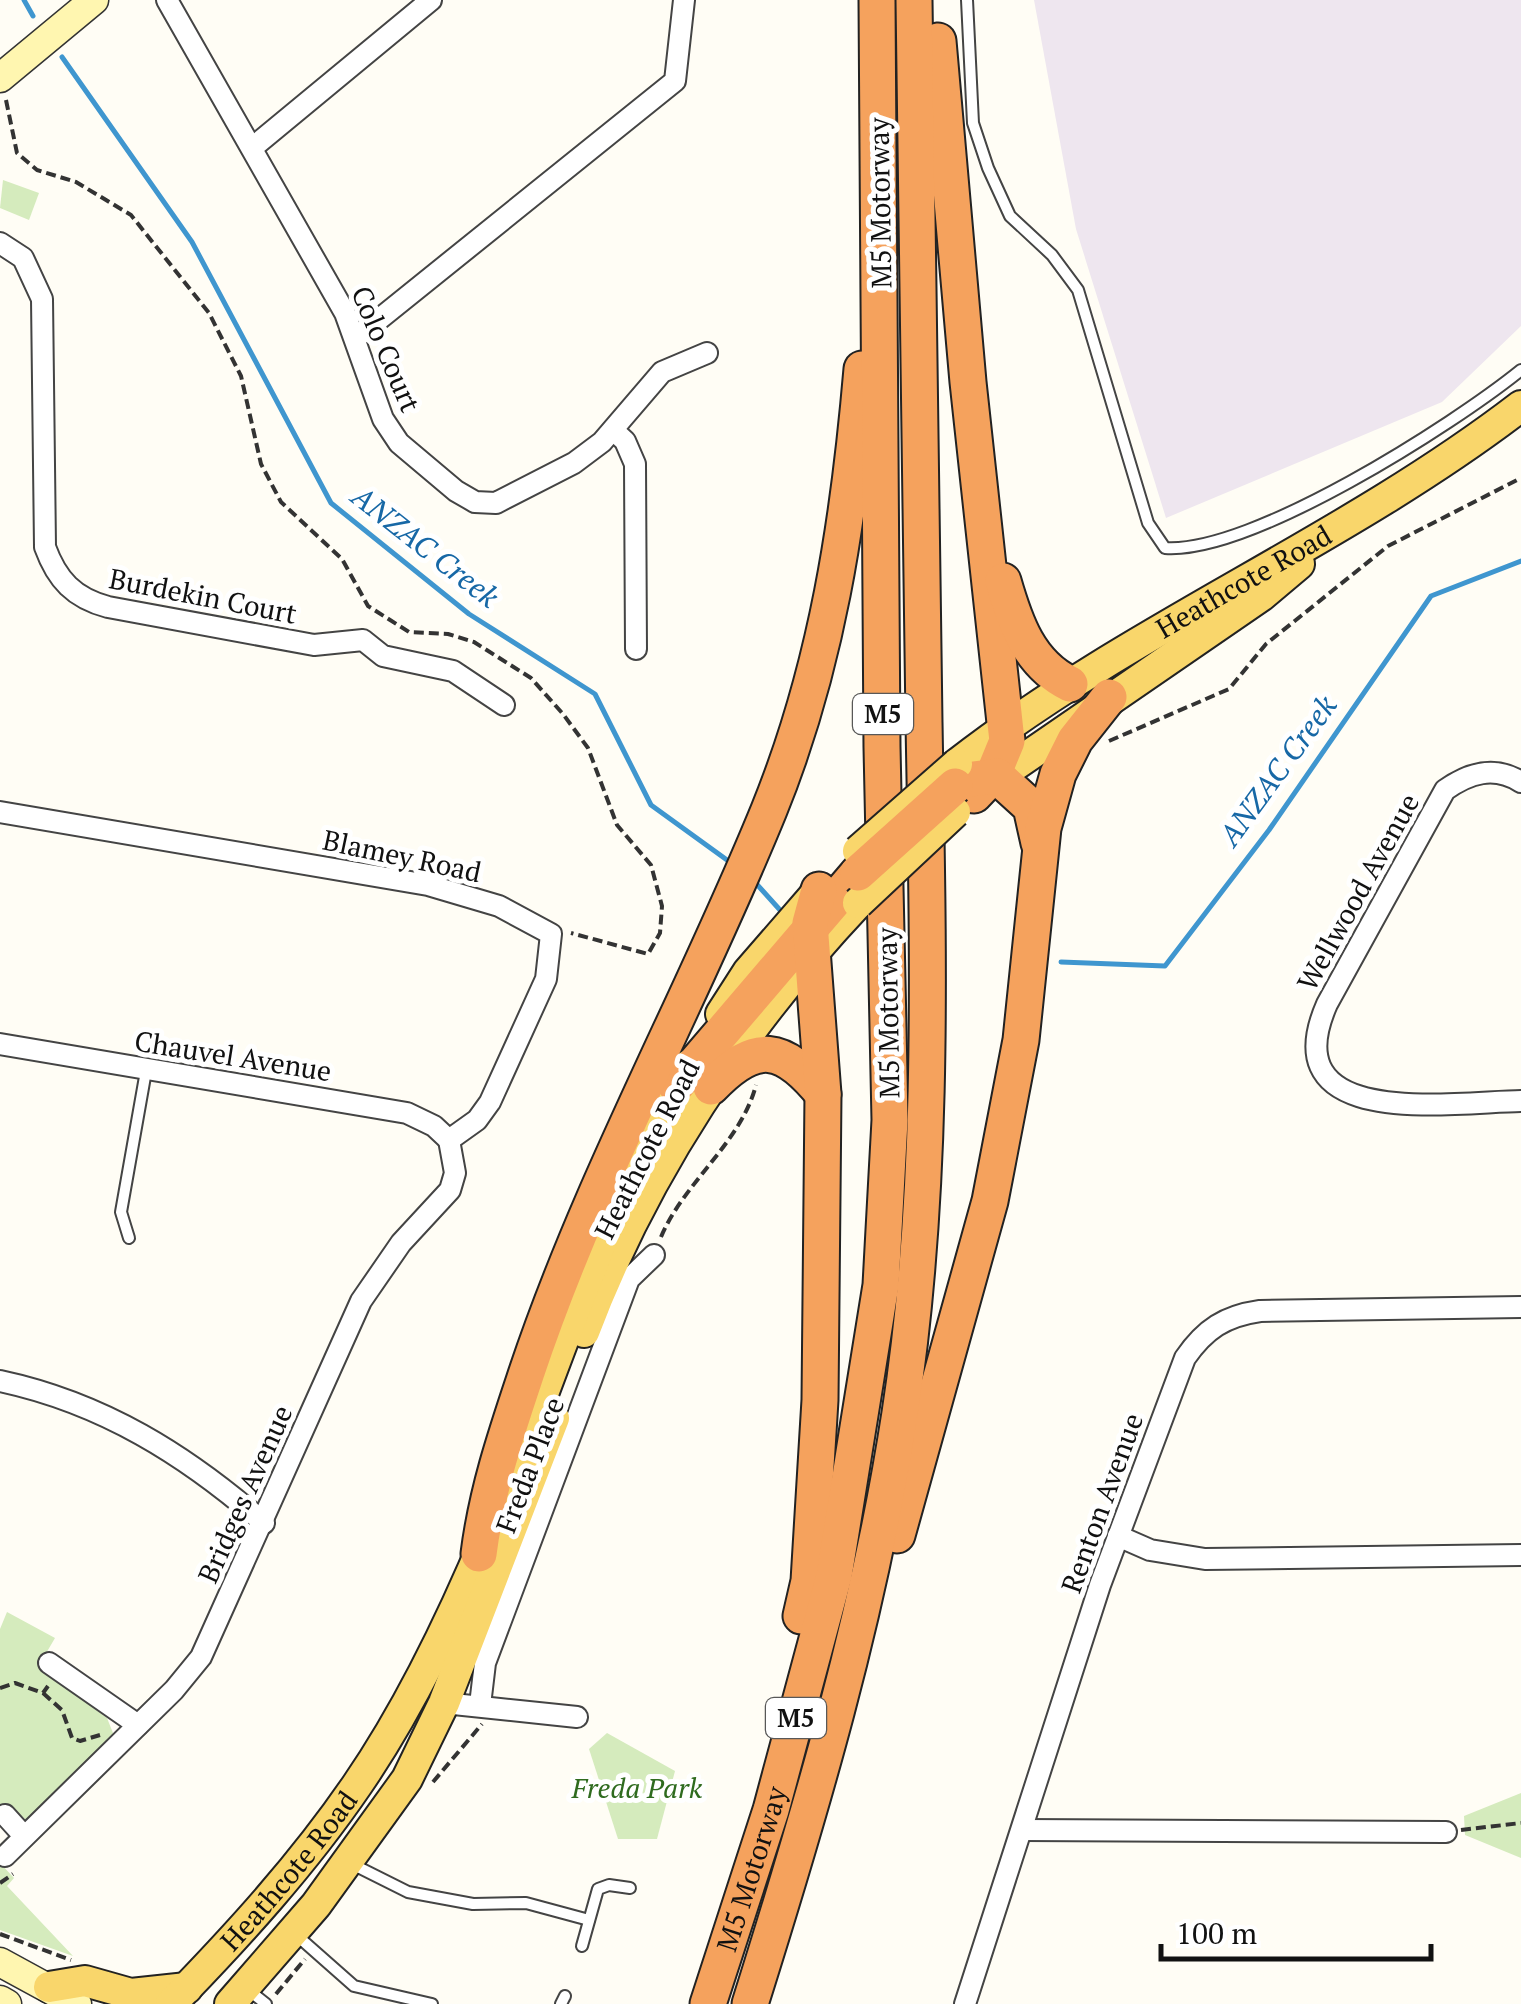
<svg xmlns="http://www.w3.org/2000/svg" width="1521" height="2004" font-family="'PT Serif',serif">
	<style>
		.industrial { fill: #eee6ef }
		.green { fill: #d5ebbd }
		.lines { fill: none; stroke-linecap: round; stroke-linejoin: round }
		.stream { stroke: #3f96cf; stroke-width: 5 }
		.lane-casing { stroke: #444; stroke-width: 14 }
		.street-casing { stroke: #444; stroke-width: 24 }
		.secondary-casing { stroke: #333; stroke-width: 31 }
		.primary-casing { stroke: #222; stroke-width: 34 }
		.highway-casing { stroke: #222; stroke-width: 39 }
		.path { stroke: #333; stroke-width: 4; stroke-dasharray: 10 5; stroke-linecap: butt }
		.lane { stroke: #fff; stroke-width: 10 }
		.street { stroke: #fff; stroke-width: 20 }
		.secondary { stroke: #fff6b0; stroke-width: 28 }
		.primary { stroke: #f9d66b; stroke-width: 30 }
		.highway { stroke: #f5a25d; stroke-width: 35 }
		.primary-bridge-casing { stroke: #222; stroke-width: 34; stroke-linecap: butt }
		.highway-bridge-casing { stroke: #222; stroke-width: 39; stroke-linecap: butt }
		.primary-bridge { stroke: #f9d66b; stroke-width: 30 }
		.highway-bridge { stroke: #f5a25d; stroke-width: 35 }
		.labels { text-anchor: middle; stroke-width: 10; stroke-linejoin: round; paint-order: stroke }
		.shield { fill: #fff; stroke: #585858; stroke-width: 2.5 }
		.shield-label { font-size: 25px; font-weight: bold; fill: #111 }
		.street-label { font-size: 28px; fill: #111; stroke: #fff }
		.park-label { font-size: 28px; font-style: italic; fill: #2f6b1f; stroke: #fff }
		.water-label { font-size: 30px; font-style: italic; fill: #1768a6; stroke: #fff }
	</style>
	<rect width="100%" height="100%" fill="#fffdf5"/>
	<!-- industrial -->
	<path class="industrial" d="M 1034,0 L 1521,0 L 1521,326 L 1442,402 L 1166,518 L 1076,229 Z"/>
	<!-- green -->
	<g class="green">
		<path d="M 3,180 L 39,193 L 29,220 L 0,208 Z"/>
		<path d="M 7,1612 L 55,1638 L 38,1667 L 107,1718 L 113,1733 L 109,1746 L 36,1817 L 26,1820 L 7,1803 L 0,1808 L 0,1629 Z"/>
		<path d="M 607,1733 L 675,1771 L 657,1839 L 618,1839 L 589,1749 Z"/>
		<path d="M 1521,1793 L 1521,1858 L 1465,1835 L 1464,1816 Z"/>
		<path d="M 0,1863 L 14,1878 L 7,1886 L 73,1956 L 0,1930 Z"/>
	</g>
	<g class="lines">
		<!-- stream -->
		<g class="stream">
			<path d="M 24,0 L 33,16"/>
			<path d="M 62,57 L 192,242 L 331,503 L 469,614 L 595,694 L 651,805 L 727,860"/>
			<path d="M 753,880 L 780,910"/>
			<path d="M 1061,962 L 1165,966 L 1269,830 L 1431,596 L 1521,561"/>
		</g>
		<!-- lane casing -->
		<g class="lane-casing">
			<g id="lane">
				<path d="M 967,0 L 973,123 L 988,168 L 1010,216 L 1052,255 L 1078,290 L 1148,523 L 1165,548 C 1251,554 1453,425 1521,370"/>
				<path d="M 129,1238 L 121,1212 L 146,1071"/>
				<path d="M 352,1864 L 408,1892 L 473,1904 L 526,1903 L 589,1920"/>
				<path d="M 294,1933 L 354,1986 L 432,2004"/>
				<path d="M 582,1946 L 598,1889 L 609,1885 L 630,1888"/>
				<path d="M 246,1988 L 266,2004"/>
				<path d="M 561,2004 L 565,1996"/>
			</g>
		</g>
		<!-- street casing -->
		<g class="street-casing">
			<g id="street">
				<path d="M 167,0 L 345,313 L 383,419 L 399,443 L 456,491 L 475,502 L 496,503 L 574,463 L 602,442 L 662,372 L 707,353"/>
				<path d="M 252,148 L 431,0"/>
				<path d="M 0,243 L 23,258 L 42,299 L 45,547 C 57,580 74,598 108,607 L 314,645 L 363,640 L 383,656 L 453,671 L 504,705"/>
				<path d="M 357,337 L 675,81 L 684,0"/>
				<path d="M 613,430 L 625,441 L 635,464 L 636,649"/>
				<path d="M 1521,782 C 1494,765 1469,773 1445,790 L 1327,1004 C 1271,1131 1451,1102 1521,1101"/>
				<path d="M 0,812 L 428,885 L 499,906 L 551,934 L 546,979 L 490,1102 L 477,1120 L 449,1140"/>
				<path d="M 0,1044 L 407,1113 L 434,1126 L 449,1140"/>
				<path d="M 0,1381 C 103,1403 186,1455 264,1523"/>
				<path d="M 1118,1536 L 1150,1550 L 1205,1559 L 1521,1555"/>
				<path d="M 49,1663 L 138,1725"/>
				<path d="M 444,1703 L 577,1717"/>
				<path d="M 480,1705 L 485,1663 L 629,1279 L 654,1255"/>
				<path d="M 5,1815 L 24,1836"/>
				<path d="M 1023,1830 L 1446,1832"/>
				<path d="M 5,1856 L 174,1690 L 201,1657 L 361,1301 L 401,1243 L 450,1190 L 455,1173 L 449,1140"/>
				<path d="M 965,2004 L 1100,1585 L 1185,1358 C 1205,1329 1225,1316 1260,1311 L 1521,1307"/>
			</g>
		</g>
		<!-- secondary casing -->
		<g class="secondary-casing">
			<g id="secondary">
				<path d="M 0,78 L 94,0"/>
				<path d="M 0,1962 L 77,2004"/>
				<path d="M 0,2000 L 7,2004"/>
			</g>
		</g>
		<!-- primary casing -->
		<g class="primary-casing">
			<g id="primary">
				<path id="s1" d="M 957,764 C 1133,627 1344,542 1521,406"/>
				<path d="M 986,785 L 1261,596 L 1299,564"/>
				<path d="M 721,1014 L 748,972 L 820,889"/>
				<path d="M 584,1332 C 644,1173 742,1026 858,903"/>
				<path d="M 49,1987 L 85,1981 L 131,1994 L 187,1988"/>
				<path id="s2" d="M 171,2004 C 238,1935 303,1864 357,1785 C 421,1692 474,1573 515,1467 C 569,1330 611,1193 689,1065"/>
				<path d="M 230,2004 L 316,1905 L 407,1779 L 444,1703 L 554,1418"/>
			</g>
		</g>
		<!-- highway casing -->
		<g class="highway-casing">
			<g id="highway">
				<path d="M 938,41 L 968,382 L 1007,741 L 993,775 L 974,795"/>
				<path d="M 1003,581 C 1015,623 1029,664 1070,684"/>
				<path d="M 973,779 L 997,776 L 1031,807 L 1039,843"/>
				<path d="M 676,1086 L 858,873"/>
				<path d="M 711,1087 C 756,1040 783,1045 823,1094"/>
				<path d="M 897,1535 L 990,1201 L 1021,1040 L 1043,828 L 1058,774 L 1075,740 L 1109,697"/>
				<path d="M 479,1554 C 487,1490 507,1432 527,1372 C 592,1178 692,999 769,810 C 827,667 849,521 862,369"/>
				<path d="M 801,1616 L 809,1581 L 820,1400 L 823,1094 L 810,923 L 819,890"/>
				<path id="s3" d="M 708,2004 L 771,1810 L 834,1576 L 881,1285 L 890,1120 L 882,747 L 877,0"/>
				<path d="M 750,2004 C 811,1810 869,1615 900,1413 C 935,1185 928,952 924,722 C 920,482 918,241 914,0"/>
			</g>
		</g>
		<!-- path -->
		<g class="path">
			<path d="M 6,100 L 17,153 L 37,170 L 76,182 L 131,215 L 209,313 L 241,376 L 261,464 L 281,502 L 342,559 L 368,606 L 409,632 L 448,634 L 474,642 L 531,678 L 563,714 L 588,748 L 617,825 L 651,865 L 662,906 L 660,933 L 648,954 L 571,933"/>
			<path d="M 1109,741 L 1229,689 L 1266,644 L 1388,546 L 1521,478"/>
			<path d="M 661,1237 C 684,1182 741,1143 756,1085"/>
			<path d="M 0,1688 L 15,1683 L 43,1693 L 48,1686"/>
			<path d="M 43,1693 L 62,1710 L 72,1738 L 80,1741 L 100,1735"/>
			<path d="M 433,1782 L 482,1724"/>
			<path d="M 1461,1830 L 1521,1823"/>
			<path d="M 0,1883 L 13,1874"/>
			<path d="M 0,1934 L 71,1960"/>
			<path d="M 276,1994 L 305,1959"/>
		</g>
		<!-- lane -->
		<use href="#lane" class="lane"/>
		<!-- street -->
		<use href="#street" class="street"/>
		<!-- secondary -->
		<use href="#secondary" class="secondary"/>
		<!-- primary -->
		<use href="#primary" class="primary"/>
		<!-- highway -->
		<use href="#highway" class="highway"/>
		<!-- primary-bridge casing -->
		<g class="primary-bridge-casing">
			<g id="primary-bridge">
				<path d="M 858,851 L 957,764"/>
				<path d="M 858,903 L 955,812"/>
			</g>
		</g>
		<!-- highway-bridge casing -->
		<g class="highway-bridge-casing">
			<path id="highway-bridge" d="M 858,873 L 955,786"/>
		</g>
		<!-- primary-bridge -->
		<use href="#primary-bridge" class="primary-bridge"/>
		<!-- highway-bridge -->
		<use href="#highway-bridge" class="highway-bridge"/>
	</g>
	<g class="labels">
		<!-- shield labels -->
		<g class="shield">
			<rect x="853" y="694" width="60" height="40" rx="8"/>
			<rect x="766" y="1698" width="60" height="40" rx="8"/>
		</g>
		<g class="shield-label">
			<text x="883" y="723">M5</text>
			<text x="796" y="1727">M5</text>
		</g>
		<!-- street labels -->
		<g class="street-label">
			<text transform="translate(880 203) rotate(-91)" y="10">M5 Motorway</text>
			<text transform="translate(386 349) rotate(67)" y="10">Colo Court</text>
			<text dy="10" stroke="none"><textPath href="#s1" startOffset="340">Heathcote Road</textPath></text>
			<text transform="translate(203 596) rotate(11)" y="10">Burdekin Court</text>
			<text transform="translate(402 856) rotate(12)" y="10">Blamey Road</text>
			<text transform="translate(1358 892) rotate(-61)" y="10">Wellwood Avenue</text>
			<text transform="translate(888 1013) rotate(-91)" y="10">M5 Motorway</text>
			<text transform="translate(233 1056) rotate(9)" y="10">Chauvel Avenue</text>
			<text transform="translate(647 1149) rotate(-63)" y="10">Heathcote Road</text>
			<text transform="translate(530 1465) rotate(-69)" y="10">Freda Place</text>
			<text transform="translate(245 1494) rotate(-66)" y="10">Bridges Avenue</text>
			<text transform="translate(1102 1503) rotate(-70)" y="10">Renton Avenue</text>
			<text dy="10" stroke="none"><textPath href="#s3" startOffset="142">M5 Motorway</textPath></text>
			<text dy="10" stroke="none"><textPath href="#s2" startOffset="178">Heathcote Road</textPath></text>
		</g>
		<!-- park labels -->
		<g class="park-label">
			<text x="637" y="1798">Freda Park</text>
		</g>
		<!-- water labels -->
		<g class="water-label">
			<text transform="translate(425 547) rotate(38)" y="10">ANZAC Creek</text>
			<text transform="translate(1278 771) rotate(-54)" y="10">ANZAC Creek</text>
		</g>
	</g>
	<!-- scale -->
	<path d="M1161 1944v15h270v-15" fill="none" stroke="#111111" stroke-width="5"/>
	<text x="1176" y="1944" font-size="30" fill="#111111" stroke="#ffffff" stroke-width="8" paint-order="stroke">100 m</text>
</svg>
